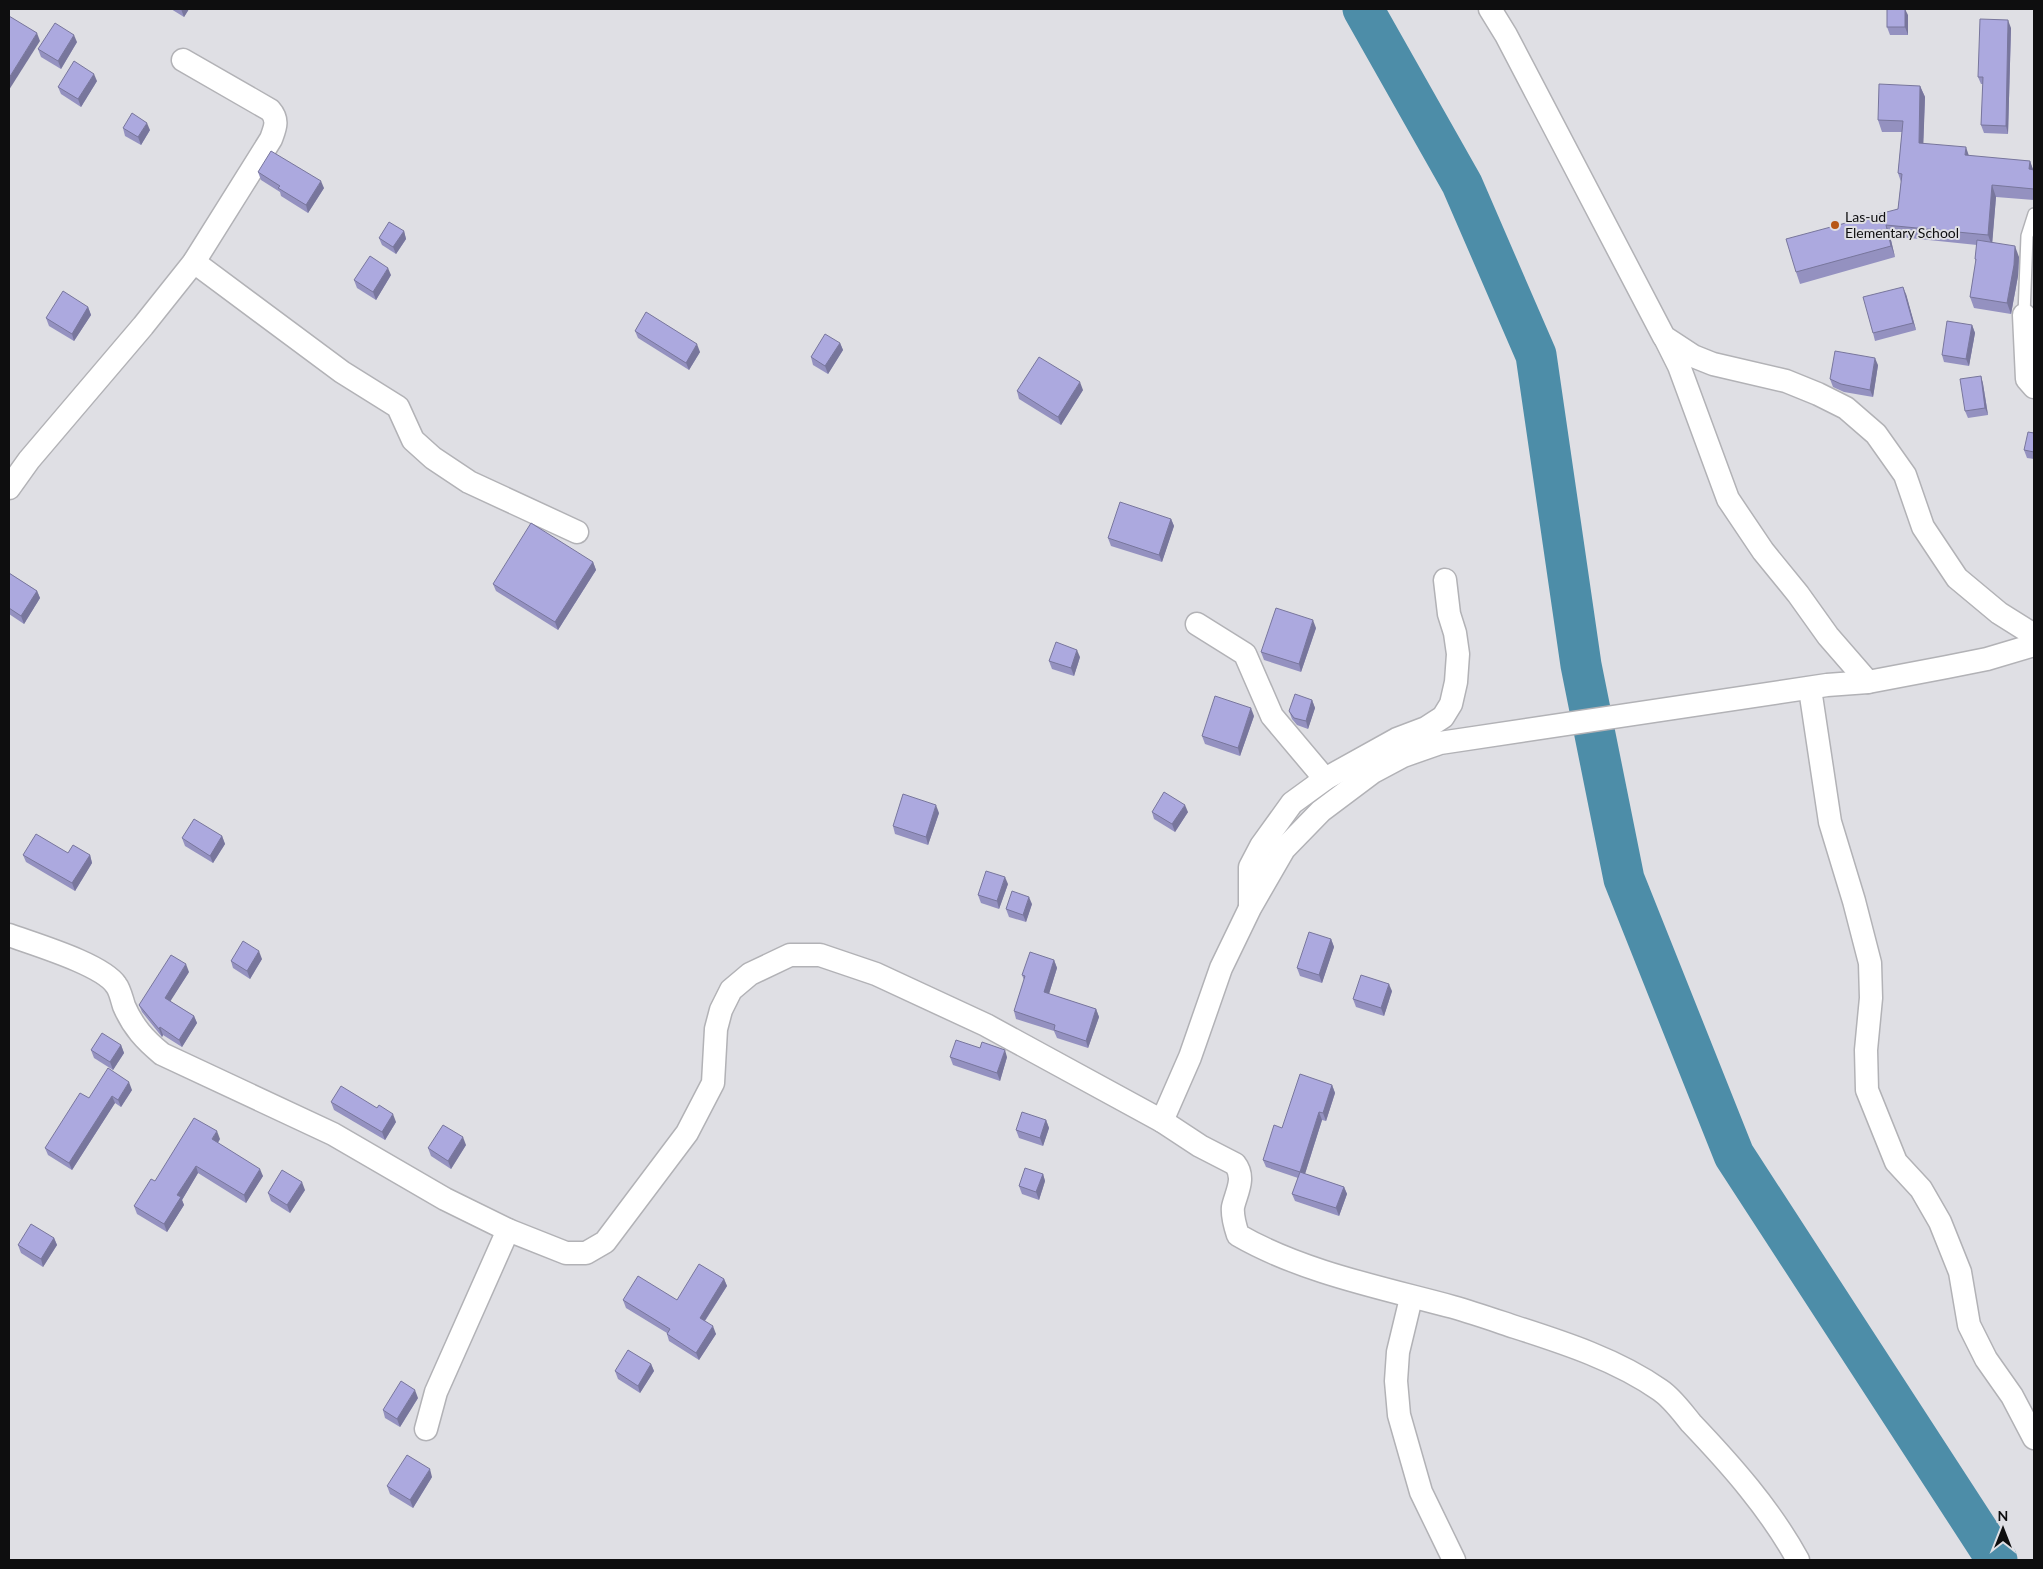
<svg xmlns="http://www.w3.org/2000/svg" width="2043" height="1569" font-family="Lato,sans-serif">
	<style>
		.lines { fill: none; stroke-linecap: round; stroke-linejoin: round }
		.river { stroke: #4d8da8; stroke-width: 41 }
		.lane-casing { stroke: #b2b2b6; stroke-width: 14 }
		.street-casing { stroke: #b2b2b6; stroke-width: 25 }
		.lane { stroke: #fff; stroke-width: 11 }
		.street { stroke: #fff; stroke-width: 22 }
		.wall { fill: #9491c0 }
		.shaded-wall { fill: #78769c }
		.building { fill: #aca9df; stroke: #78769c }
		.poi-dot { fill: #b75616; stroke: #dfdfe4; stroke-width: 2 }
		.labels { text-anchor: middle; stroke-width: 4; stroke-linejoin: round; paint-order: stroke }
		.poi-label { font-size: 14px; fill: #0e0e0f; stroke: #dfdfe4; text-anchor: start }
	</style>
	<rect width="100%" height="100%" fill="#dfdfe4"/>
	<g class="lines">
		<!-- river -->
		<path class="river" d="M 1363,9 L 1462,184 L 1536,355 L 1581,665 L 1624,879 L 1734,1155 L 1997,1560"/>
		<!-- lane casing -->
		<g class="lane-casing">
			<path id="lane" d="M 2024,315 L 2027,236 L 2034,214"/>
		</g>
		<!-- street casing -->
		<g class="street-casing">
			<g id="street">
				<path d="M 1490,9 L 1506,35 L 1664,337 L 1693,356 L 1713,364 L 1786,381 L 1818,394 L 1846,408 L 1876,434 L 1905,475 L 1923,527 L 1957,578 L 1999,613 L 2034,635"/>
				<path d="M 194,262 L 342,372 L 398,407 L 413,440 L 433,458 L 469,482 L 577,532"/>
				<path d="M 2024,315 L 2027,379 L 2034,387"/>
				<path d="M 1666,340 L 1679,366 L 1728,499 L 1763,551 L 1798,594 L 1828,636 L 1868,682"/>
				<path d="M 9,488 L 29,460 L 143,326 L 194,262 L 271,139 C 275,128 279,120 270,110 L 183,60"/>
				<path d="M 1197,624 L 1245,654 L 1272,716 L 1325,779"/>
				<path d="M 1810,689 L 1830,822 L 1854,901 L 1870,963 L 1871,998 L 1866,1050 L 1867,1090 L 1896,1162 L 1921,1189 L 1940,1222 L 1960,1272 L 1969,1325 L 1986,1359 L 2012,1396 L 2034,1438"/>
				<path d="M 1250,907 L 1250,867 L 1261,846 L 1292,803 L 1325,779 L 1397,739 L 1426,728 L 1443,717 L 1451,704 L 1456,682 L 1458,654 L 1455,633 L 1449,614 L 1445,580"/>
				<path d="M 9,935 C 33,944 102,964 116,985 C 120,990 122,1000 124,1006 C 133,1027 145,1040 162,1054 L 333,1134 L 445,1199 L 508,1230 L 566,1253 L 586,1253 L 605,1242 L 687,1133 L 713,1083 L 716,1029 L 721,1010 L 731,990 L 750,974 L 790,955 L 820,955 L 876,974 L 986,1025 L 1162,1121 L 1190,1057 L 1221,968 L 1250,908 L 1284,849 L 1321,811 L 1373,772 L 1403,756 L 1440,743 L 1827,685 L 1868,682 L 1947,667 L 1987,659 L 2034,645"/>
				<path d="M 1162,1121 L 1200,1146 L 1235,1164 C 1246,1178 1236,1193 1233,1207 C 1232,1216 1235,1226 1238,1235 C 1302,1272 1383,1288 1453,1307 C 1474,1313 1494,1320 1515,1327 C 1565,1343 1617,1360 1660,1390 C 1672,1398 1682,1412 1691,1423 C 1731,1465 1770,1509 1798,1560"/>
				<path d="M 1411,1298 L 1398,1352 L 1396,1381 L 1399,1415 L 1421,1492 L 1454,1560"/>
				<path d="M 426,1429 L 436,1392 L 508,1230"/>
			</g>
		</g>
		<!-- lane -->
		<use href="#lane" class="lane"/>
		<!-- street -->
		<use href="#street" class="street"/>
	</g>
	<!-- wall -->
	<g class="wall">
		<path d="M 171,9 L 189,9 L 184,17 Z"/>
		<path d="M 1908,15 L 1908,35 L 1890,35 L 1887,27 Z"/>
		<path d="M 2011,28 L 2008,134 L 1984,133 L 1981,125 L 1983,84 L 1981,84 L 1978,77 Z"/>
		<path d="M 77,42 L 61,69 L 41,57 L 38,49 Z"/>
		<path d="M 97,81 L 81,107 L 61,94 L 58,87 Z"/>
		<path d="M 1920,86 L 1925,97 L 1923,143 L 1969,156 L 2030,161 L 2033,170 L 2034,170 L 2034,200 L 1996,197 L 1992,242 L 2019,257 L 2018,276 L 2011,314 L 1974,308 L 1970,297 L 1976,262 L 1975,259 L 1977,245 L 1890,236 L 1895,257 L 1800,284 L 1796,272 L 1898,209 L 1901,182 L 1898,173 L 1902,132 L 1882,132 L 1878,120 Z"/>
		<path d="M 123,128 L 150,130 L 141,145 L 125,136 Z"/>
		<path d="M 258,172 L 324,188 L 308,213 L 281,196 L 280,192 L 261,180 Z"/>
		<path d="M 404,231 L 406,239 L 396,254 L 382,245 L 379,238 Z"/>
		<path d="M 391,275 L 376,300 L 357,288 L 354,280 Z"/>
		<path d="M 1906,294 L 1916,330 L 1875,341 L 1873,333 Z"/>
		<path d="M 88,307 L 91,315 L 74,341 L 49,326 L 46,318 Z"/>
		<path d="M 1972,325 L 1975,333 L 1969,366 L 1944,362 L 1942,355 Z"/>
		<path d="M 635,331 L 700,352 L 689,370 L 638,338 Z"/>
		<path d="M 840,343 L 843,350 L 828,374 L 813,365 L 811,357 Z"/>
		<path d="M 1878,365 L 1873,397 L 1844,392 L 1833,387 L 1830,379 Z"/>
		<path d="M 1981,376 L 1983,384 L 1988,415 L 1968,418 L 1965,411 Z"/>
		<path d="M 1083,390 L 1061,425 L 1019,399 L 1017,391 Z"/>
		<path d="M 2034,433 L 2034,459 L 2027,458 L 2024,450 Z"/>
		<path d="M 1171,519 L 1174,526 L 1162,562 L 1111,546 L 1108,538 Z"/>
		<path d="M 593,562 L 596,570 L 558,630 L 496,591 L 493,584 Z"/>
		<path d="M 9,573 L 37,591 L 40,598 L 24,624 L 9,614 Z"/>
		<path d="M 1316,628 L 1301,672 L 1264,660 L 1261,652 Z"/>
		<path d="M 1080,657 L 1074,676 L 1052,669 L 1049,661 Z"/>
		<path d="M 1312,700 L 1315,708 L 1308,729 L 1297,725 L 1292,719 L 1289,711 Z"/>
		<path d="M 1254,716 L 1240,756 L 1205,744 L 1202,736 Z"/>
		<path d="M 1152,812 L 1188,812 L 1175,832 L 1154,819 Z"/>
		<path d="M 939,813 L 928,845 L 895,834 L 893,826 Z"/>
		<path d="M 222,836 L 225,844 L 213,863 L 185,846 L 182,838 Z"/>
		<path d="M 68,853 L 90,855 L 92,863 L 75,891 L 26,862 L 23,855 Z"/>
		<path d="M 1008,884 L 999,909 L 981,903 L 978,895 Z"/>
		<path d="M 1032,904 L 1026,922 L 1009,917 L 1006,909 Z"/>
		<path d="M 1331,939 L 1334,947 L 1322,983 L 1300,976 L 1297,968 Z"/>
		<path d="M 262,959 L 250,979 L 233,968 L 231,961 Z"/>
		<path d="M 1054,960 L 1057,968 L 1049,994 L 1096,1009 L 1099,1017 L 1088,1048 L 1057,1038 L 1054,1031 L 1016,1019 L 1014,1011 L 1024,980 L 1022,975 Z"/>
		<path d="M 189,972 L 170,1001 L 194,1016 L 197,1023 L 182,1047 L 163,1035 L 162,1037 L 142,1012 L 139,1005 Z"/>
		<path d="M 1392,991 L 1384,1016 L 1356,1007 L 1353,999 Z"/>
		<path d="M 121,1045 L 124,1053 L 113,1070 L 94,1058 L 91,1050 Z"/>
		<path d="M 950,1057 L 1007,1057 L 1000,1081 L 953,1065 Z"/>
		<path d="M 1332,1085 L 1335,1093 L 1326,1121 L 1322,1120 L 1305,1174 L 1344,1187 L 1347,1194 L 1339,1216 L 1295,1201 L 1292,1194 L 1298,1178 L 1266,1167 L 1263,1160 L 1282,1128 Z"/>
		<path d="M 132,1090 L 121,1107 L 115,1103 L 72,1170 L 48,1155 L 45,1148 L 89,1098 Z"/>
		<path d="M 331,1102 L 396,1122 L 385,1140 L 334,1110 Z"/>
		<path d="M 1046,1120 L 1049,1128 L 1043,1146 L 1019,1138 L 1016,1130 Z"/>
		<path d="M 220,1139 L 218,1143 L 263,1176 L 246,1203 L 198,1173 L 182,1200 L 184,1205 L 167,1232 L 137,1214 L 134,1206 L 155,1181 Z"/>
		<path d="M 466,1145 L 451,1169 L 431,1156 L 428,1148 Z"/>
		<path d="M 1043,1174 L 1045,1181 L 1039,1200 L 1022,1194 L 1019,1186 Z"/>
		<path d="M 305,1190 L 290,1213 L 271,1201 L 268,1193 Z"/>
		<path d="M 54,1238 L 57,1245 L 43,1267 L 21,1253 L 18,1245 Z"/>
		<path d="M 724,1279 L 727,1286 L 705,1321 L 716,1334 L 699,1360 L 669,1341 L 667,1334 L 667,1333 L 626,1308 L 623,1300 L 677,1300 Z"/>
		<path d="M 651,1364 L 654,1371 L 640,1393 L 618,1379 L 615,1371 Z"/>
		<path d="M 418,1398 L 400,1427 L 385,1418 L 383,1410 Z"/>
		<path d="M 432,1477 L 413,1508 L 390,1494 L 387,1486 Z"/>
	</g>
	<!-- shaded-wall -->
	<g class="shaded-wall">
		<path d="M 181,9 L 189,9 L 184,17 Z"/>
		<path d="M 1905,9 L 1908,15 L 1908,35 L 1905,27 Z"/>
		<path d="M 2008,20 L 2011,28 L 2008,134 L 2006,126 Z"/>
		<path d="M 37,33 L 40,41 L 9,90 L 9,78 Z"/>
		<path d="M 74,35 L 77,42 L 61,69 L 58,61 Z"/>
		<path d="M 94,74 L 97,81 L 81,107 L 78,99 Z"/>
		<path d="M 1920,86 L 1925,97 L 1923,154 L 1919,143 Z"/>
		<path d="M 147,123 L 150,130 L 141,145 L 138,137 Z"/>
		<path d="M 1966,147 L 1970,159 L 1965,155 Z"/>
		<path d="M 2030,161 L 2034,172 L 2029,169 Z"/>
		<path d="M 321,181 L 324,188 L 308,213 L 306,205 Z"/>
		<path d="M 1992,185 L 1996,197 L 1992,246 L 1988,235 Z"/>
		<path d="M 1886,225 L 1890,236 L 1895,257 L 1891,246 Z"/>
		<path d="M 404,231 L 406,239 L 396,254 L 393,247 Z"/>
		<path d="M 2015,246 L 2019,257 L 2018,276 L 2011,314 L 2007,303 Z"/>
		<path d="M 388,268 L 391,275 L 376,300 L 373,292 Z"/>
		<path d="M 1903,287 L 1906,294 L 1916,330 L 1913,323 Z"/>
		<path d="M 88,307 L 91,315 L 74,341 L 72,334 Z"/>
		<path d="M 1972,325 L 1975,333 L 1969,366 L 1966,359 Z"/>
		<path d="M 840,343 L 843,350 L 828,374 L 825,366 Z"/>
		<path d="M 697,344 L 700,352 L 689,370 L 686,363 Z"/>
		<path d="M 1875,358 L 1878,365 L 1873,397 L 1870,390 Z"/>
		<path d="M 1981,376 L 1983,384 L 1988,415 L 1985,408 Z"/>
		<path d="M 1080,382 L 1083,390 L 1061,425 L 1058,417 Z"/>
		<path d="M 1171,519 L 1174,526 L 1162,562 L 1159,555 Z"/>
		<path d="M 593,562 L 596,570 L 558,630 L 555,622 Z"/>
		<path d="M 37,591 L 40,598 L 24,624 L 21,616 Z"/>
		<path d="M 1313,620 L 1316,628 L 1301,672 L 1299,664 Z"/>
		<path d="M 1077,650 L 1080,657 L 1074,676 L 1071,668 Z"/>
		<path d="M 1312,700 L 1315,708 L 1308,729 L 1306,721 Z"/>
		<path d="M 1251,708 L 1254,716 L 1240,756 L 1238,748 Z"/>
		<path d="M 936,805 L 939,813 L 928,845 L 926,837 Z"/>
		<path d="M 1185,805 L 1188,812 L 1175,832 L 1172,824 Z"/>
		<path d="M 222,836 L 225,844 L 213,863 L 210,856 Z"/>
		<path d="M 90,855 L 92,863 L 75,891 L 72,883 Z"/>
		<path d="M 1005,877 L 1008,884 L 999,909 L 997,901 Z"/>
		<path d="M 1029,897 L 1032,904 L 1026,922 L 1023,915 Z"/>
		<path d="M 1331,939 L 1334,947 L 1322,983 L 1319,975 Z"/>
		<path d="M 259,951 L 262,959 L 250,979 L 247,971 Z"/>
		<path d="M 1054,960 L 1057,968 L 1047,1000 L 1044,992 Z"/>
		<path d="M 186,964 L 189,972 L 168,1005 L 165,998 Z"/>
		<path d="M 1389,984 L 1392,991 L 1384,1016 L 1381,1008 Z"/>
		<path d="M 1096,1009 L 1099,1017 L 1088,1048 L 1086,1041 Z"/>
		<path d="M 194,1016 L 197,1023 L 182,1047 L 179,1040 Z"/>
		<path d="M 160,1027 L 163,1035 L 162,1037 L 159,1029 Z"/>
		<path d="M 121,1045 L 124,1053 L 113,1070 L 110,1062 Z"/>
		<path d="M 1005,1050 L 1007,1057 L 1000,1081 L 997,1073 Z"/>
		<path d="M 129,1082 L 132,1090 L 121,1107 L 118,1100 Z"/>
		<path d="M 1332,1085 L 1335,1093 L 1326,1121 L 1323,1113 Z"/>
		<path d="M 112,1096 L 115,1103 L 72,1170 L 69,1163 Z"/>
		<path d="M 1319,1112 L 1322,1120 L 1303,1180 L 1300,1172 Z"/>
		<path d="M 393,1114 L 396,1122 L 385,1140 L 382,1132 Z"/>
		<path d="M 1046,1120 L 1049,1128 L 1043,1146 L 1040,1138 Z"/>
		<path d="M 217,1131 L 220,1139 L 215,1147 L 212,1139 Z"/>
		<path d="M 463,1137 L 466,1145 L 451,1169 L 448,1161 Z"/>
		<path d="M 196,1166 L 198,1173 L 182,1200 L 184,1205 L 167,1232 L 164,1224 L 177,1195 Z"/>
		<path d="M 260,1169 L 263,1176 L 246,1203 L 244,1195 Z"/>
		<path d="M 1043,1174 L 1045,1181 L 1039,1200 L 1036,1192 Z"/>
		<path d="M 302,1182 L 305,1190 L 290,1213 L 287,1205 Z"/>
		<path d="M 1344,1187 L 1347,1194 L 1339,1216 L 1336,1208 Z"/>
		<path d="M 54,1238 L 57,1245 L 43,1267 L 41,1259 Z"/>
		<path d="M 724,1279 L 727,1286 L 702,1325 L 700,1318 Z"/>
		<path d="M 713,1326 L 716,1334 L 699,1360 L 696,1353 Z"/>
		<path d="M 651,1364 L 654,1371 L 640,1393 L 638,1386 Z"/>
		<path d="M 415,1390 L 418,1398 L 400,1427 L 397,1419 Z"/>
		<path d="M 430,1469 L 432,1477 L 413,1508 L 410,1500 Z"/>
	</g>
	<!-- building -->
	<g class="building">
		<rect x="1887" y="9" width="18" height="18"/>
		<path d="M 9,16 L 37,33 L 9,78 Z"/>
		<path d="M 1980,19 L 2008,20 L 2006,126 L 1981,125 L 1983,77 L 1978,77 Z"/>
		<path d="M 55,23 L 74,35 L 58,61 L 38,49 Z"/>
		<path d="M 74,61 L 94,74 L 78,99 L 58,87 Z"/>
		<path d="M 1879,84 L 1920,86 L 1919,143 L 1966,147 L 1965,155 L 2030,161 L 2029,169 L 2034,170 L 2034,189 L 1992,185 L 1988,235 L 1886,225 L 1891,246 L 1796,272 L 1786,239 L 1898,209 L 1902,174 L 1898,173 L 1903,121 L 1878,120 Z"/>
		<path d="M 132,113 L 147,123 L 138,137 L 123,128 Z"/>
		<path d="M 271,151 L 321,181 L 306,205 L 278,188 L 280,186 L 258,172 Z"/>
		<path d="M 389,222 L 404,231 L 393,247 L 379,238 Z"/>
		<path d="M 1977,240 L 2015,246 L 2014,265 L 2007,303 L 1970,297 L 1976,259 L 1975,259 Z"/>
		<path d="M 370,256 L 388,268 L 373,292 L 354,280 Z"/>
		<path d="M 1903,287 L 1913,323 L 1873,333 L 1863,297 Z"/>
		<path d="M 63,291 L 88,307 L 72,334 L 46,318 Z"/>
		<path d="M 646,312 L 697,344 L 686,363 L 635,331 Z"/>
		<path d="M 1947,321 L 1972,325 L 1966,359 L 1942,355 Z"/>
		<path d="M 825,334 L 840,343 L 825,366 L 811,357 Z"/>
		<path d="M 1835,351 L 1875,358 L 1870,390 L 1841,384 L 1830,379 Z"/>
		<path d="M 1039,357 L 1080,382 L 1058,417 L 1017,391 Z"/>
		<path d="M 1981,376 L 1985,408 L 1965,411 L 1960,379 Z"/>
		<path d="M 2028,432 L 2034,433 L 2034,452 L 2024,450 Z"/>
		<path d="M 1120,502 L 1171,519 L 1159,555 L 1108,538 Z"/>
		<path d="M 531,523 L 593,562 L 555,622 L 493,584 Z"/>
		<path d="M 9,573 L 37,591 L 21,616 L 9,608 Z"/>
		<path d="M 1276,608 L 1313,620 L 1299,664 L 1261,652 Z"/>
		<path d="M 1056,642 L 1077,650 L 1071,668 L 1049,661 Z"/>
		<path d="M 1295,694 L 1312,700 L 1306,721 L 1294,718 L 1289,711 Z"/>
		<path d="M 1215,696 L 1251,708 L 1238,748 L 1202,736 Z"/>
		<path d="M 1164,792 L 1185,805 L 1172,824 L 1152,812 Z"/>
		<path d="M 903,794 L 936,805 L 926,837 L 893,826 Z"/>
		<path d="M 194,819 L 222,836 L 210,856 L 182,838 Z"/>
		<path d="M 36,834 L 68,853 L 73,845 L 90,855 L 72,883 L 23,855 Z"/>
		<path d="M 986,871 L 1005,877 L 997,901 L 978,895 Z"/>
		<path d="M 1012,891 L 1029,897 L 1023,915 L 1006,909 Z"/>
		<path d="M 1309,932 L 1331,939 L 1319,975 L 1297,968 Z"/>
		<path d="M 243,941 L 259,951 L 247,971 L 231,961 Z"/>
		<path d="M 1030,952 L 1054,960 L 1044,992 L 1096,1009 L 1086,1041 L 1054,1030 L 1055,1025 L 1014,1011 L 1025,976 L 1022,975 Z"/>
		<path d="M 171,955 L 186,964 L 165,998 L 194,1016 L 179,1040 L 160,1027 L 159,1029 L 139,1005 Z"/>
		<path d="M 1361,975 L 1389,984 L 1381,1008 L 1353,999 Z"/>
		<path d="M 102,1033 L 121,1045 L 110,1062 L 91,1050 Z"/>
		<path d="M 956,1040 L 980,1048 L 982,1042 L 1005,1050 L 997,1073 L 950,1057 Z"/>
		<path d="M 108,1068 L 129,1082 L 118,1100 L 112,1096 L 69,1163 L 45,1148 L 80,1093 L 89,1098 Z"/>
		<path d="M 1300,1074 L 1332,1085 L 1323,1113 L 1319,1112 L 1300,1172 L 1263,1160 L 1274,1125 L 1282,1128 Z"/>
		<path d="M 341,1086 L 377,1108 L 379,1105 L 393,1114 L 382,1132 L 331,1102 Z"/>
		<path d="M 1022,1112 L 1046,1120 L 1040,1138 L 1016,1130 Z"/>
		<path d="M 194,1118 L 217,1131 L 212,1139 L 260,1169 L 244,1195 L 196,1166 L 177,1195 L 181,1197 L 164,1224 L 134,1206 L 151,1179 L 155,1181 Z"/>
		<path d="M 443,1125 L 463,1137 L 448,1161 L 428,1148 Z"/>
		<path d="M 1025,1168 L 1043,1174 L 1036,1192 L 1019,1186 Z"/>
		<path d="M 282,1170 L 302,1182 L 287,1205 L 268,1193 Z"/>
		<path d="M 1300,1172 L 1344,1187 L 1336,1208 L 1292,1194 Z"/>
		<path d="M 31,1224 L 54,1238 L 41,1259 L 18,1245 Z"/>
		<path d="M 699,1264 L 724,1279 L 700,1318 L 713,1326 L 696,1353 L 667,1334 L 670,1329 L 623,1300 L 638,1276 L 677,1300 Z"/>
		<path d="M 628,1350 L 651,1364 L 638,1386 L 615,1371 Z"/>
		<path d="M 401,1381 L 415,1390 L 397,1419 L 383,1410 Z"/>
		<path d="M 407,1455 L 430,1469 L 410,1500 L 387,1486 Z"/>
	</g>
	<!-- markers -->
	<circle class="poi-dot" cx="1835" cy="225" r="5"/>
	<g class="labels">
		<!-- poi labels -->
		<g class="poi-label">
			<text x="1845" y="222">Las-ud<tspan x="1845" dy="16">Elementary School</tspan></text>
		</g>
	</g>
	<!-- border -->
	<rect width="2043" height="1569" fill="none" stroke="#0e0e0f" stroke-width="20"/>
	<!-- north arrow -->
	<g transform="translate(2003 1529)" stroke="#dfdfe4" stroke-width="4" paint-order="stroke">
	<path d="M0-4L9 19L0 12L-9 19Z" fill="#0e0e0f"/>
	<text y="-8" font-size="14" font-weight="bold" text-anchor="middle" fill="#0e0e0f">N</text>
	</g>
</svg>
